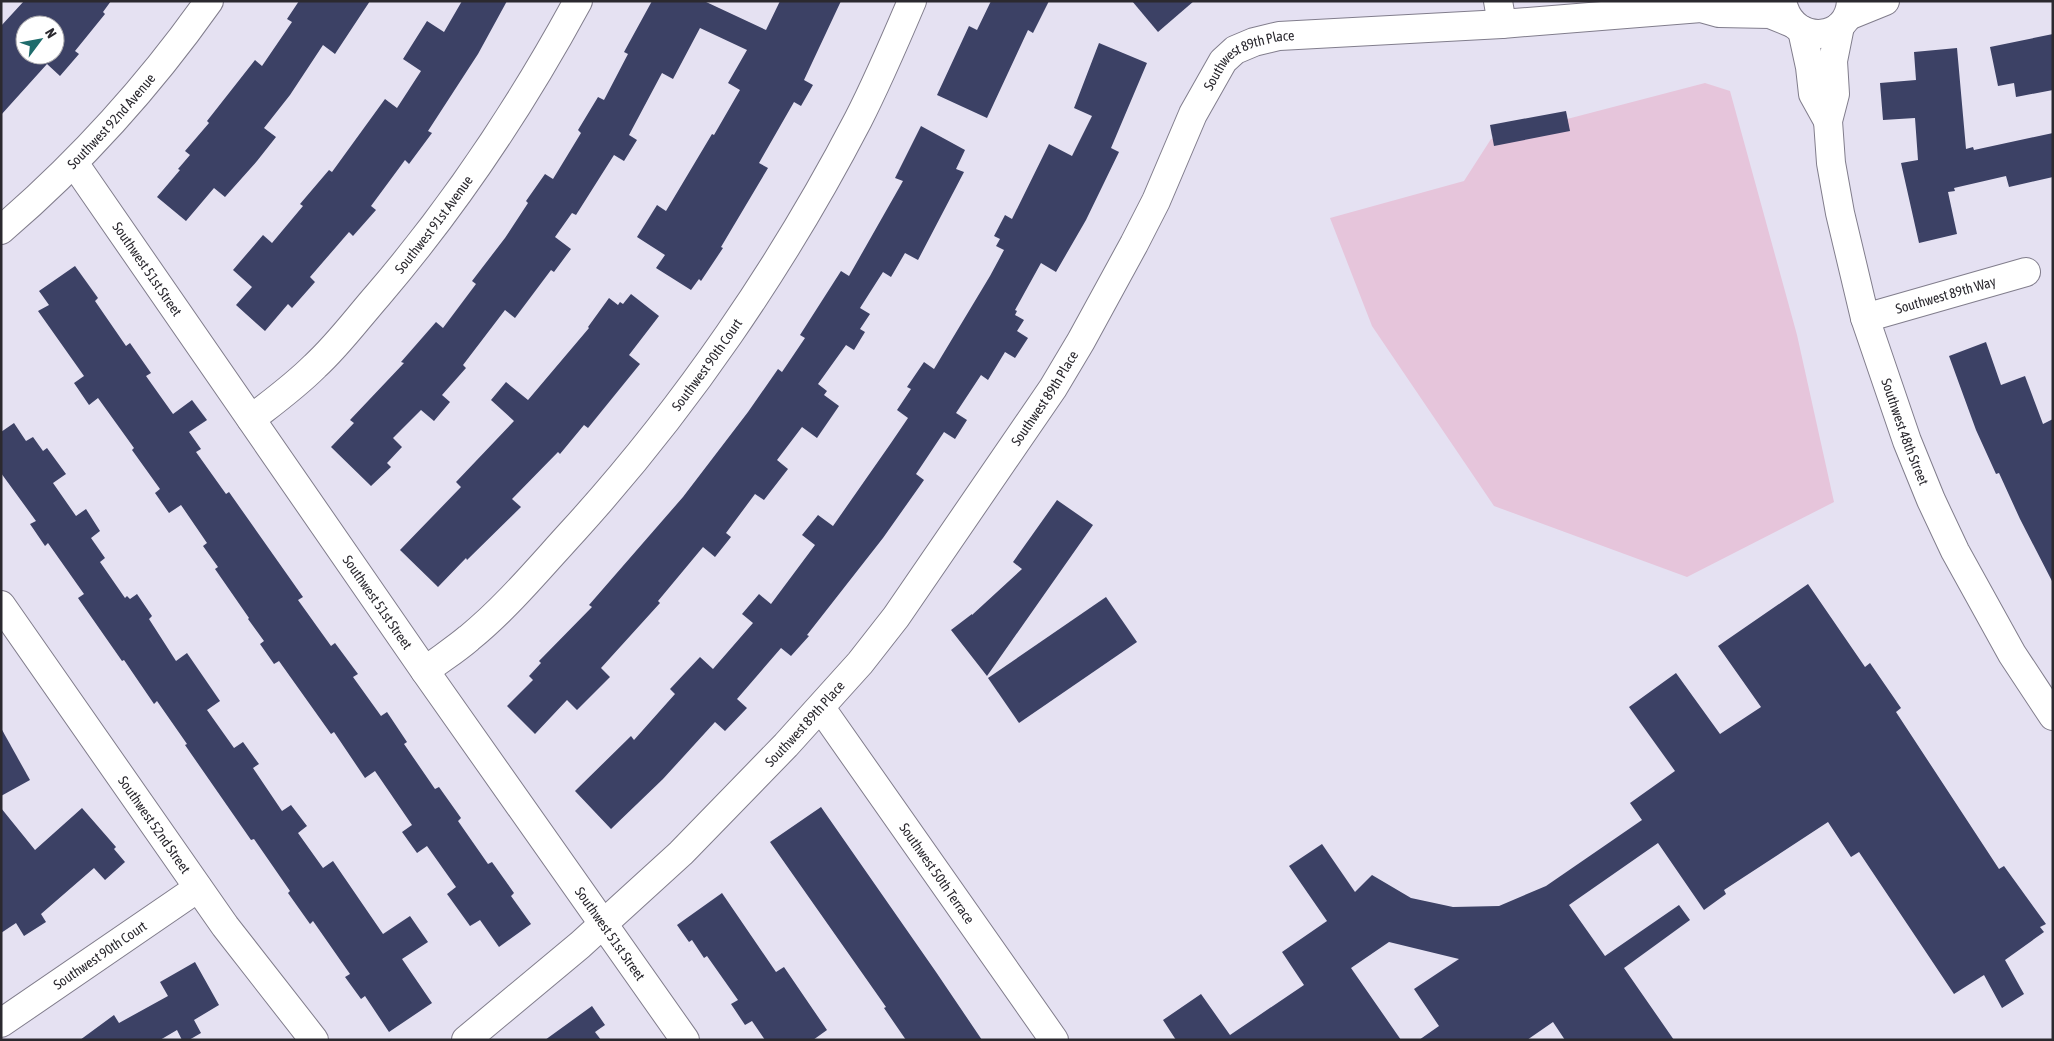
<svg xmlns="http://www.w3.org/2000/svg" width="2054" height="1041" font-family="'Asap Condensed',sans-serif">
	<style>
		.green { fill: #e6c5db }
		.building { fill: #3c4165; fill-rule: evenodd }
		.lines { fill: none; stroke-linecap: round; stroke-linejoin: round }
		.minor-casing { stroke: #817d8c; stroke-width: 30 }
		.minor { stroke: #fff; stroke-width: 28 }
		.labels { text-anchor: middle; stroke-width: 5; stroke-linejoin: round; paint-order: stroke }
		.street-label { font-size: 14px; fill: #2b292f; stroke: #fff }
	</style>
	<rect width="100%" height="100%" fill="#e5e1f2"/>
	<!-- green -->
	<path class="green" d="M 1705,83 L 1730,91 L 1797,335 L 1834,502 L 1687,577 L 1494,506 L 1372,326 L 1330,218 L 1464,181 L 1491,139 Z"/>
	<!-- building -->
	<g class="building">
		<path d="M 24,1 L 111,1 L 103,12 L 105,14 L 75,51 L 79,54 L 60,76 L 47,64 L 1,115 L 1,26 ZM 25,25 L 55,25 L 55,55 L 25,55 Z"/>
		<path d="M 299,1 L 370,1 L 335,54 L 323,45 L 290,95 L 264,128 L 276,137 L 257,161 L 225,197 L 214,188 L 186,221 L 157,197 L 180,170 L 178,169 L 190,155 L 185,151 L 209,123 L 207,121 L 255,60 L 262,66 L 292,22 L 287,19 Z"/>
		<path d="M 462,1 L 507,1 L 478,54 L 428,131 L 432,133 L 409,164 L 405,160 L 371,206 L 376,210 L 353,236 L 349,232 L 310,277 L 315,282 L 292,308 L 288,304 L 265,331 L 236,305 L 252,287 L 233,270 L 263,235 L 272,243 L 303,206 L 300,204 L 329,170 L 332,172 L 385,99 L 397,108 L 421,71 L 403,59 L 427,21 L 444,32 Z"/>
		<path d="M 652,1 L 704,1 L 766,30 L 780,1 L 841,1 L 804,80 L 813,85 L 801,106 L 794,102 L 759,163 L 768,168 L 721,247 L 723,248 L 701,281 L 699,279 L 691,290 L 656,268 L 665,255 L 637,237 L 657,205 L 666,211 L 712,134 L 714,135 L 740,90 L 728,83 L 747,50 L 700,28 L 673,79 L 662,73 L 629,135 L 637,140 L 624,161 L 614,155 L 576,215 L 572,213 L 555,237 L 571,249 L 554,272 L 551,270 L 515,318 L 505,310 L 463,365 L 466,368 L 442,395 L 450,402 L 434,421 L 421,410 L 393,438 L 402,447 L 387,463 L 391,467 L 371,486 L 331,447 L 354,423 L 350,420 L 404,363 L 401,362 L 436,322 L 443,328 L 476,284 L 472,281 L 505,238 L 528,203 L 526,201 L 545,174 L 553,179 L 581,133 L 578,130 L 598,97 L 604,100 L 628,54 L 624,52 Z"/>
		<path d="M 991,1 L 1049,1 L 1033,33 L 1028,30 L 987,118 L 937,95 L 969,26 L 977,30 Z"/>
		<path d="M 1132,1 L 1194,1 L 1158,32 Z"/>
		<path d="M 2053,34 L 2053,90 L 2016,97 L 2014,83 L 1998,86 L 1990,47 Z"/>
		<path d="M 1099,43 L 1147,63 L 1111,148 L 1119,152 L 1086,220 L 1056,272 L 1041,263 L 1015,310 L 1017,311 L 1015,315 L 1024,320 L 1017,331 L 1028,338 L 1015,358 L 1005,352 L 988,380 L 981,375 L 956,413 L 967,420 L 955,439 L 944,432 L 916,474 L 924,480 L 883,538 L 807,635 L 809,636 L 791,656 L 781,648 L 737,699 L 747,708 L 725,731 L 715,722 L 663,779 L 611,829 L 575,791 L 631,736 L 634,740 L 675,694 L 670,689 L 700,657 L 713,669 L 753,623 L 742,614 L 759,594 L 771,604 L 815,545 L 802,535 L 818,515 L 833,526 L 891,443 L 908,418 L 897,410 L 911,389 L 907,387 L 924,362 L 934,369 L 990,276 L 1004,250 L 996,246 L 1000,239 L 994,236 L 1005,215 L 1012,219 L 1049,144 L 1072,156 L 1092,116 L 1074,108 Z"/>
		<path d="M 1957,48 L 1966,149 L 1973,147 L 1974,150 L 2053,133 L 2053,177 L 2009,187 L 2006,176 L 1954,188 L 1955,191 L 1948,192 L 1957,234 L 1919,243 L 1901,163 L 1918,160 L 1915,118 L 1883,120 L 1880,83 L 1916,80 L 1914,52 Z"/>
		<path d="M 1566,111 L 1570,131 L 1494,146 L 1490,125 Z"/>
		<path d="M 921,126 L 965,150 L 956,169 L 964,172 L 918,260 L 905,253 L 891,277 L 883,272 L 860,308 L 870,314 L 860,329 L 865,332 L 854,350 L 846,345 L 818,384 L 827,391 L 824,395 L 839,406 L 817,438 L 802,427 L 777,460 L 788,469 L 764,500 L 755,494 L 726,533 L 731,537 L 715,557 L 703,547 L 658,601 L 660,603 L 601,668 L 610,677 L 577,710 L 567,700 L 535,734 L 507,706 L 533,680 L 529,676 L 541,663 L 539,661 L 592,607 L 589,605 L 683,497 L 748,412 L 778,369 L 782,372 L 805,338 L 800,335 L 841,271 L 849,276 L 903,181 L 895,178 Z"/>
		<path d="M 75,266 L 98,298 L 95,301 L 126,346 L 130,343 L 151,373 L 146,376 L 173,414 L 192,400 L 207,420 L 189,432 L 201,449 L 196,452 L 226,494 L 229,492 L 303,597 L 298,600 L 331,646 L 335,643 L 358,674 L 353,677 L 381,716 L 387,712 L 407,742 L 404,744 L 435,789 L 439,787 L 461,818 L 458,821 L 488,864 L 492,862 L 514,893 L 511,896 L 531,924 L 499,947 L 480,920 L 470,926 L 447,894 L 456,887 L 427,846 L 417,853 L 402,832 L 412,825 L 375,771 L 365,778 L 334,732 L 331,734 L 279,661 L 274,664 L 260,644 L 264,641 L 248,619 L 249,618 L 215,569 L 218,567 L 203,546 L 207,543 L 181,505 L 169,513 L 155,493 L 160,489 L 132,450 L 134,448 L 98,398 L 89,405 L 74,383 L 84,376 L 38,311 L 49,305 L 39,291 Z"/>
		<path d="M 631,294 L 659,316 L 629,355 L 640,364 L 588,428 L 584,425 L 560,454 L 558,452 L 512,499 L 521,507 L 467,560 L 466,558 L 438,587 L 400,550 L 461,487 L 456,482 L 514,421 L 491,400 L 506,382 L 528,400 L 589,328 L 588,327 L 609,298 L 618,305 L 620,302 L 623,304 Z"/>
		<path d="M 1986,342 L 2001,385 L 2025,376 L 2043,424 L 2053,419 L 2053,583 L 2020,519 L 1999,473 L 1996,474 L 1976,430 L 1949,356 Z"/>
		<path d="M 14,423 L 26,441 L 33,437 L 43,451 L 47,448 L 66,474 L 53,483 L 76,516 L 86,509 L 100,531 L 91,538 L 105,558 L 100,562 L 125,598 L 127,596 L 130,599 L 137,594 L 152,616 L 149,619 L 176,661 L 187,653 L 220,701 L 207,710 L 234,748 L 243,742 L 259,764 L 253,768 L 282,811 L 291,805 L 307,826 L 298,833 L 323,868 L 333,861 L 383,934 L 410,916 L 428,942 L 402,959 L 432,1003 L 389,1032 L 365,996 L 361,999 L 345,977 L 350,974 L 313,921 L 310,924 L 288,893 L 290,891 L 254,839 L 251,840 L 185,745 L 187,744 L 157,701 L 154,704 L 124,660 L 122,661 L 78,598 L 84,594 L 48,543 L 45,546 L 30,524 L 36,521 L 1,473 L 1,432 Z"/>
		<path d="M 1057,500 L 1093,525 L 987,676 L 951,630 L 972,614 L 972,615 L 1022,569 L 1013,562 Z"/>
		<path d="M 1808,584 L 1865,667 L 1870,663 L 1901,708 L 1896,712 L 1999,869 L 2004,866 L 2046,924 L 2040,927 L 2044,932 L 2005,960 L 2024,994 L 2002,1008 L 1984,975 L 1954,994 L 1859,852 L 1851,857 L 1828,822 L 1724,890 L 1726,894 L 1704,910 L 1658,843 L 1569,905 L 1605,956 L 1679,905 L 1690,920 L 1624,968 L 1674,1040 L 1565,1040 L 1553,1022 L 1527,1040 L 1419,1040 L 1439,1026 L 1414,989 L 1459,959 L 1389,942 L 1351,968 L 1401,1040 L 1176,1040 L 1163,1020 L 1201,994 L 1230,1035 L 1304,985 L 1282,952 L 1327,921 L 1289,866 L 1322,844 L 1355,892 L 1372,875 L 1411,898 L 1453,907 L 1499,906 L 1546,886 L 1642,820 L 1630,803 L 1675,771 L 1629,707 L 1676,673 L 1720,734 L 1761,707 L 1718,646 Z"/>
		<path d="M 1106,597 L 1137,642 L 1019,723 L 988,678 Z"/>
		<path d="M 1,728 L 30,780 L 1,796 Z"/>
		<path d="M 821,807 L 936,972 L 982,1040 L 906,1040 L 884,1008 L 886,1007 L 770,842 Z"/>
		<path d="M 1,808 L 35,850 L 82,808 L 116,847 L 114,849 L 125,862 L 105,880 L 94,868 L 41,914 L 46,922 L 24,936 L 16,923 L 1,933 Z"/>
		<path d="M 722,893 L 776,972 L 784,967 L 827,1030 L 813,1040 L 765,1040 L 752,1021 L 745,1025 L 731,1004 L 738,1000 L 707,956 L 704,958 L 692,940 L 689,942 L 677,925 Z"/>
		<path d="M 195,962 L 219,1005 L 194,1020 L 201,1033 L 189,1040 L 182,1040 L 177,1030 L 160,1040 L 80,1040 L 114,1015 L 119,1023 L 168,996 L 160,982 Z"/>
		<path d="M 592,1006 L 605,1025 L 595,1032 L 601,1040 L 545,1040 Z"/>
	</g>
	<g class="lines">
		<!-- minor casing -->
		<g class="minor-casing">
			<g id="minor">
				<path d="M 1498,1 L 1502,24"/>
				<path d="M 1784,8 C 1796,45 1849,42 1851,1"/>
				<path d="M 1848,16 L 1885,1"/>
				<path id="s1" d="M 1840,26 L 1833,61 L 1835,94 L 1828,121 L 1831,163 L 1840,213 L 1865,318 L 1907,441 L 1931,500 L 1955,551 L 2012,654 L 2053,716"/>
				<path d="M 1802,30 L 1810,67 L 1813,94 L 1828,121"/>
				<path id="s2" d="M 74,163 L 425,671 L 685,1040"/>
				<path id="s3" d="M 1,230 C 80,162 149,86 209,1"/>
				<path id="s4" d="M 1865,318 L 2026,272"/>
				<path id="s5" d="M 251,419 C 273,402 295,386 315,366 C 338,345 357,319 378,295 C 455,205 521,106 578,1"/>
				<path id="s6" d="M 1,605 L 225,926 L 314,1040"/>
				<path id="s7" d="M 425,671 C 439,660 455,650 469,638 C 507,607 540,567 574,530 C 685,408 782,266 858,120 C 878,81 895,41 912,1"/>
				<path id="s8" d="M 821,708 L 1054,1040"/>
				<path id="s9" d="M 1,1023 L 198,888"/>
				<path id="s10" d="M 466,1040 L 580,945 L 681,853 L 786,745 L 860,663 L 896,617 L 1053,388 L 1081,341 L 1134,244 L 1156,201 L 1193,114 L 1223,61 L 1235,50 L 1254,42 L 1279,36 L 1502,24 L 1701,8 L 1719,13 L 1770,14 L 1792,23"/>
			</g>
		</g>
		<!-- minor -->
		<use href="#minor" class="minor"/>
	</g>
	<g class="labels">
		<!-- street labels -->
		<g class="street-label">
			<text dy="5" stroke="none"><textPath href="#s10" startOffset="1274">Southwest 89th Place</textPath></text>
			<text dy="5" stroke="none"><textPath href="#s3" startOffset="155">Southwest 92nd Avenue</textPath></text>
			<text dy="5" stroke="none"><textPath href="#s5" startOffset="268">Southwest 91st Avenue</textPath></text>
			<text dy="5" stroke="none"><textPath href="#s2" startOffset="129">Southwest 51st Street</textPath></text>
			<text dy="5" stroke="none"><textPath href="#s4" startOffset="84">Southwest 89th Way</textPath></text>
			<text dy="5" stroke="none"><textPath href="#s7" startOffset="418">Southwest 90th Court</textPath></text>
			<text dy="5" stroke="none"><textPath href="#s10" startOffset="869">Southwest 89th Place</textPath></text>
			<text dy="5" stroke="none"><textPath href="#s1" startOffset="418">Southwest 48th Street</textPath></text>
			<text dy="5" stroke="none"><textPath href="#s2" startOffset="534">Southwest 51st Street</textPath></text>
			<text dy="5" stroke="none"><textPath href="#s10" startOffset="464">Southwest 89th Place</textPath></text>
			<text dy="5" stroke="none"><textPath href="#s6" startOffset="268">Southwest 52nd Street</textPath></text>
			<text dy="5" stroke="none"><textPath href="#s8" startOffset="202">Southwest 50th Terrace</textPath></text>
			<text dy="5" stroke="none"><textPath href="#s2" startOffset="939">Southwest 51st Street</textPath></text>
			<text dy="5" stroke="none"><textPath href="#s9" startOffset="120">Southwest 90th Court</textPath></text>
		</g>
	</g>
	<!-- border -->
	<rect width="2054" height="1041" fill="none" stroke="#2b292f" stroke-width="5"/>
	<!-- north arrow -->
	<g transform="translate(40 40) rotate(58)"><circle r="24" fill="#ffffff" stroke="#aaa9ac"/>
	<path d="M0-4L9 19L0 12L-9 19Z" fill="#1f6c6c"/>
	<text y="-8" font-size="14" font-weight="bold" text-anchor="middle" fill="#2b292f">N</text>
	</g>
</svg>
